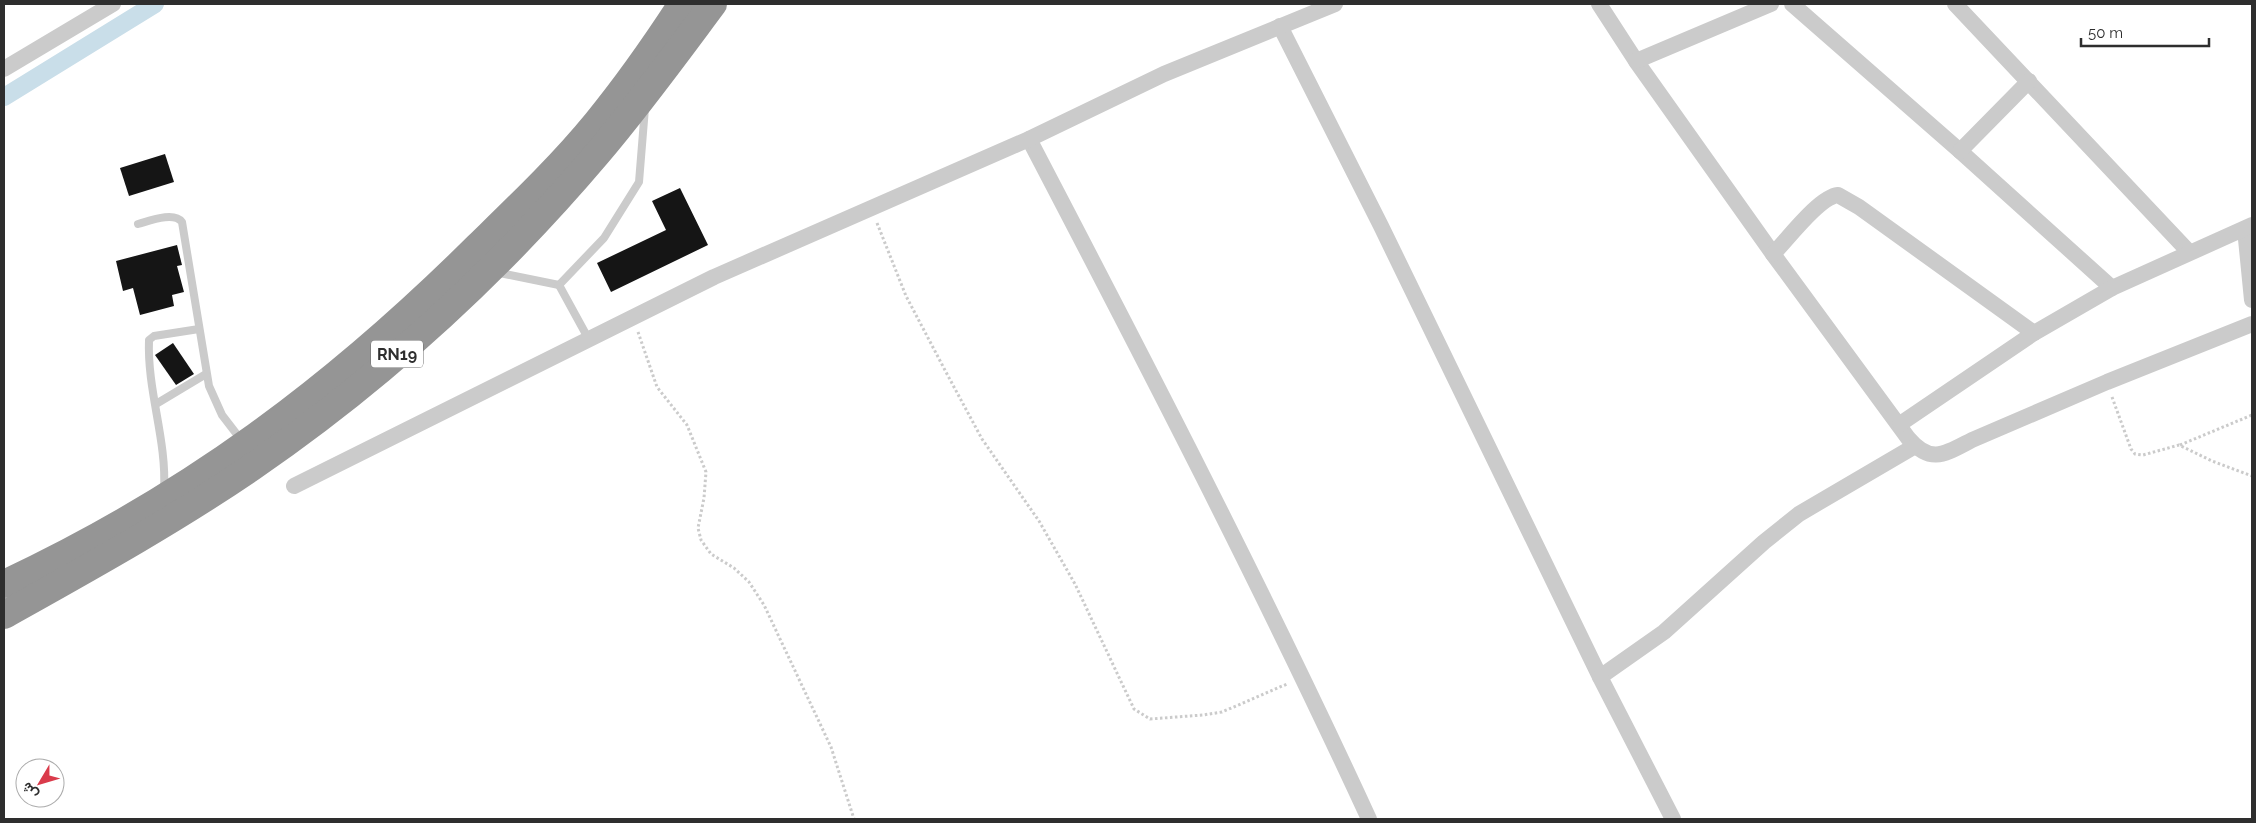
<svg xmlns="http://www.w3.org/2000/svg" width="2256" height="823" font-family="Raleway,Vazirmatn,sans-serif">
	<style>
		.lines { fill: none; stroke-linecap: round; stroke-linejoin: round }
		.canal { stroke: #c9dee9; stroke-width: 18 }
		.building { fill: #151515 }
		.path { stroke: #cbcbcb; stroke-width: 3; stroke-dasharray: 2.5 2.5; stroke-linecap: butt }
		.lane { stroke: #cbcbcb; stroke-width: 8 }
		.street { stroke: #cbcbcb; stroke-width: 16 }
		.highway { stroke: #959595; stroke-width: 28 }
		.labels { text-anchor: middle; stroke-width: 5; stroke-linejoin: round; paint-order: stroke }
		.shield { fill: #fff; stroke: #6d6d6d; stroke-width: 1 }
		.shield-label { font-size: 16px; font-weight: bold; fill: #2e2e2e }
	</style>
	<rect width="100%" height="100%" fill="#fff"/>
	<g class="lines">
		<!-- canal -->
		<path class="canal" d="M 4,97 L 155,4"/>
	</g>
	<!-- building -->
	<g class="building">
		<path d="M 165,154 L 174,182 L 129,196 L 120,168 Z"/>
		<path d="M 680,188 L 708,245 L 611,292 L 597,263 L 666,230 L 652,201 Z"/>
		<path d="M 177,245 L 182,265 L 177,266 L 184,292 L 172,295 L 174,306 L 140,315 L 133,288 L 123,291 L 116,261 Z"/>
		<path d="M 173,343 L 194,374 L 176,385 L 155,355 Z"/>
	</g>
	<g class="lines">
		<!-- path -->
		<g class="path">
			<path d="M 877,223 L 906,296 L 947,374 L 982,439 L 1039,521 L 1075,584 L 1134,709 L 1150,719 L 1203,715 L 1222,712 L 1287,684"/>
			<path d="M 638,332 L 657,387 L 687,425 L 706,472 L 704,498 L 698,528 L 701,540 L 711,554 L 734,568 L 749,582 L 764,605 L 831,747 L 854,819"/>
			<path d="M 2112,397 L 2131,449 L 2135,454 L 2143,455 L 2179,445 L 2212,461 L 2252,476"/>
			<path d="M 2180,445 L 2252,415"/>
		</g>
		<!-- lane -->
		<g class="lane">
			<path d="M 138,224 C 149,221 174,211 182,222 L 209,386 L 222,415 L 242,441"/>
			<path d="M 495,272 L 559,285"/>
			<path d="M 559,285 L 604,238 L 639,182 L 645,108"/>
			<path d="M 559,285 L 588,338"/>
			<path d="M 156,404 L 206,374"/>
			<path d="M 164,490 C 167,440 147,391 149,340 L 154,336 L 199,329"/>
		</g>
		<!-- street -->
		<g class="street">
			<path d="M 1599,4 L 1636,61 L 1773,254 L 1908,438 C 1931,465 1945,454 1972,440 L 2107,382 L 2252,324"/>
			<path d="M 1792,4 L 1960,151 L 2112,288"/>
			<path d="M 1955,4 L 2189,252"/>
			<path d="M 1280,26 L 1381,226 L 1600,677 L 1664,632 L 1764,542 L 1799,514 L 1915,446"/>
			<path d="M 1636,61 L 1771,4"/>
			<path d="M 4,69 L 113,4"/>
			<path d="M 1029,139 C 1146,363 1263,589 1369,819"/>
			<path d="M 1960,151 L 2029,81"/>
			<path d="M 2245,229 L 2252,300"/>
			<path d="M 1773,254 C 1787,240 1819,197 1838,195 L 1859,207 L 2034,333"/>
			<path d="M 1900,424 L 2034,333 L 2112,288 L 2252,225"/>
			<path d="M 294,486 L 714,277 L 1029,139 L 1164,74 L 1335,4"/>
			<path d="M 1600,677 L 1673,819"/>
		</g>
		<!-- highway -->
		<g class="highway">
			<path d="M 4,584 C 188,498 334,389 478,246 C 519,206 561,166 597,122 C 628,84 656,44 682,4"/>
			<path d="M 4,615 C 88,568 173,521 252,467 C 380,379 497,272 597,154 C 638,106 675,55 713,4"/>
		</g>
	</g>
	<g class="labels">
		<!-- shield labels -->
		<rect class="shield" x="371" y="340.5" width="52" height="27" rx="4"/>
		<g class="shield-label">
			<text x="397" y="360">RN19</text>
		</g>
	</g>
	<!-- border -->
	<rect width="2256" height="823" fill="none" stroke="#2e2e2e" stroke-width="10"/>
	<!-- north arrow -->
	<g transform="translate(40 783) rotate(232)"><circle r="24" fill="#ffffff" stroke="#ababab"/>
	<path d="M0-4L9 19L0 12L-9 19Z" fill="#da3b4b"/>
	<text y="-8" font-size="14" font-weight="bold" text-anchor="middle" fill="#2e2e2e">ش</text>
	</g>
	<!-- scale -->
	<path d="M2081 38v8h128v-8" fill="none" stroke="#2e2e2e" stroke-width="2.5"/>
	<text x="2088" y="38" font-size="15" fill="#2e2e2e" stroke="#ffffff" stroke-width="4" paint-order="stroke">50 m</text>
</svg>
